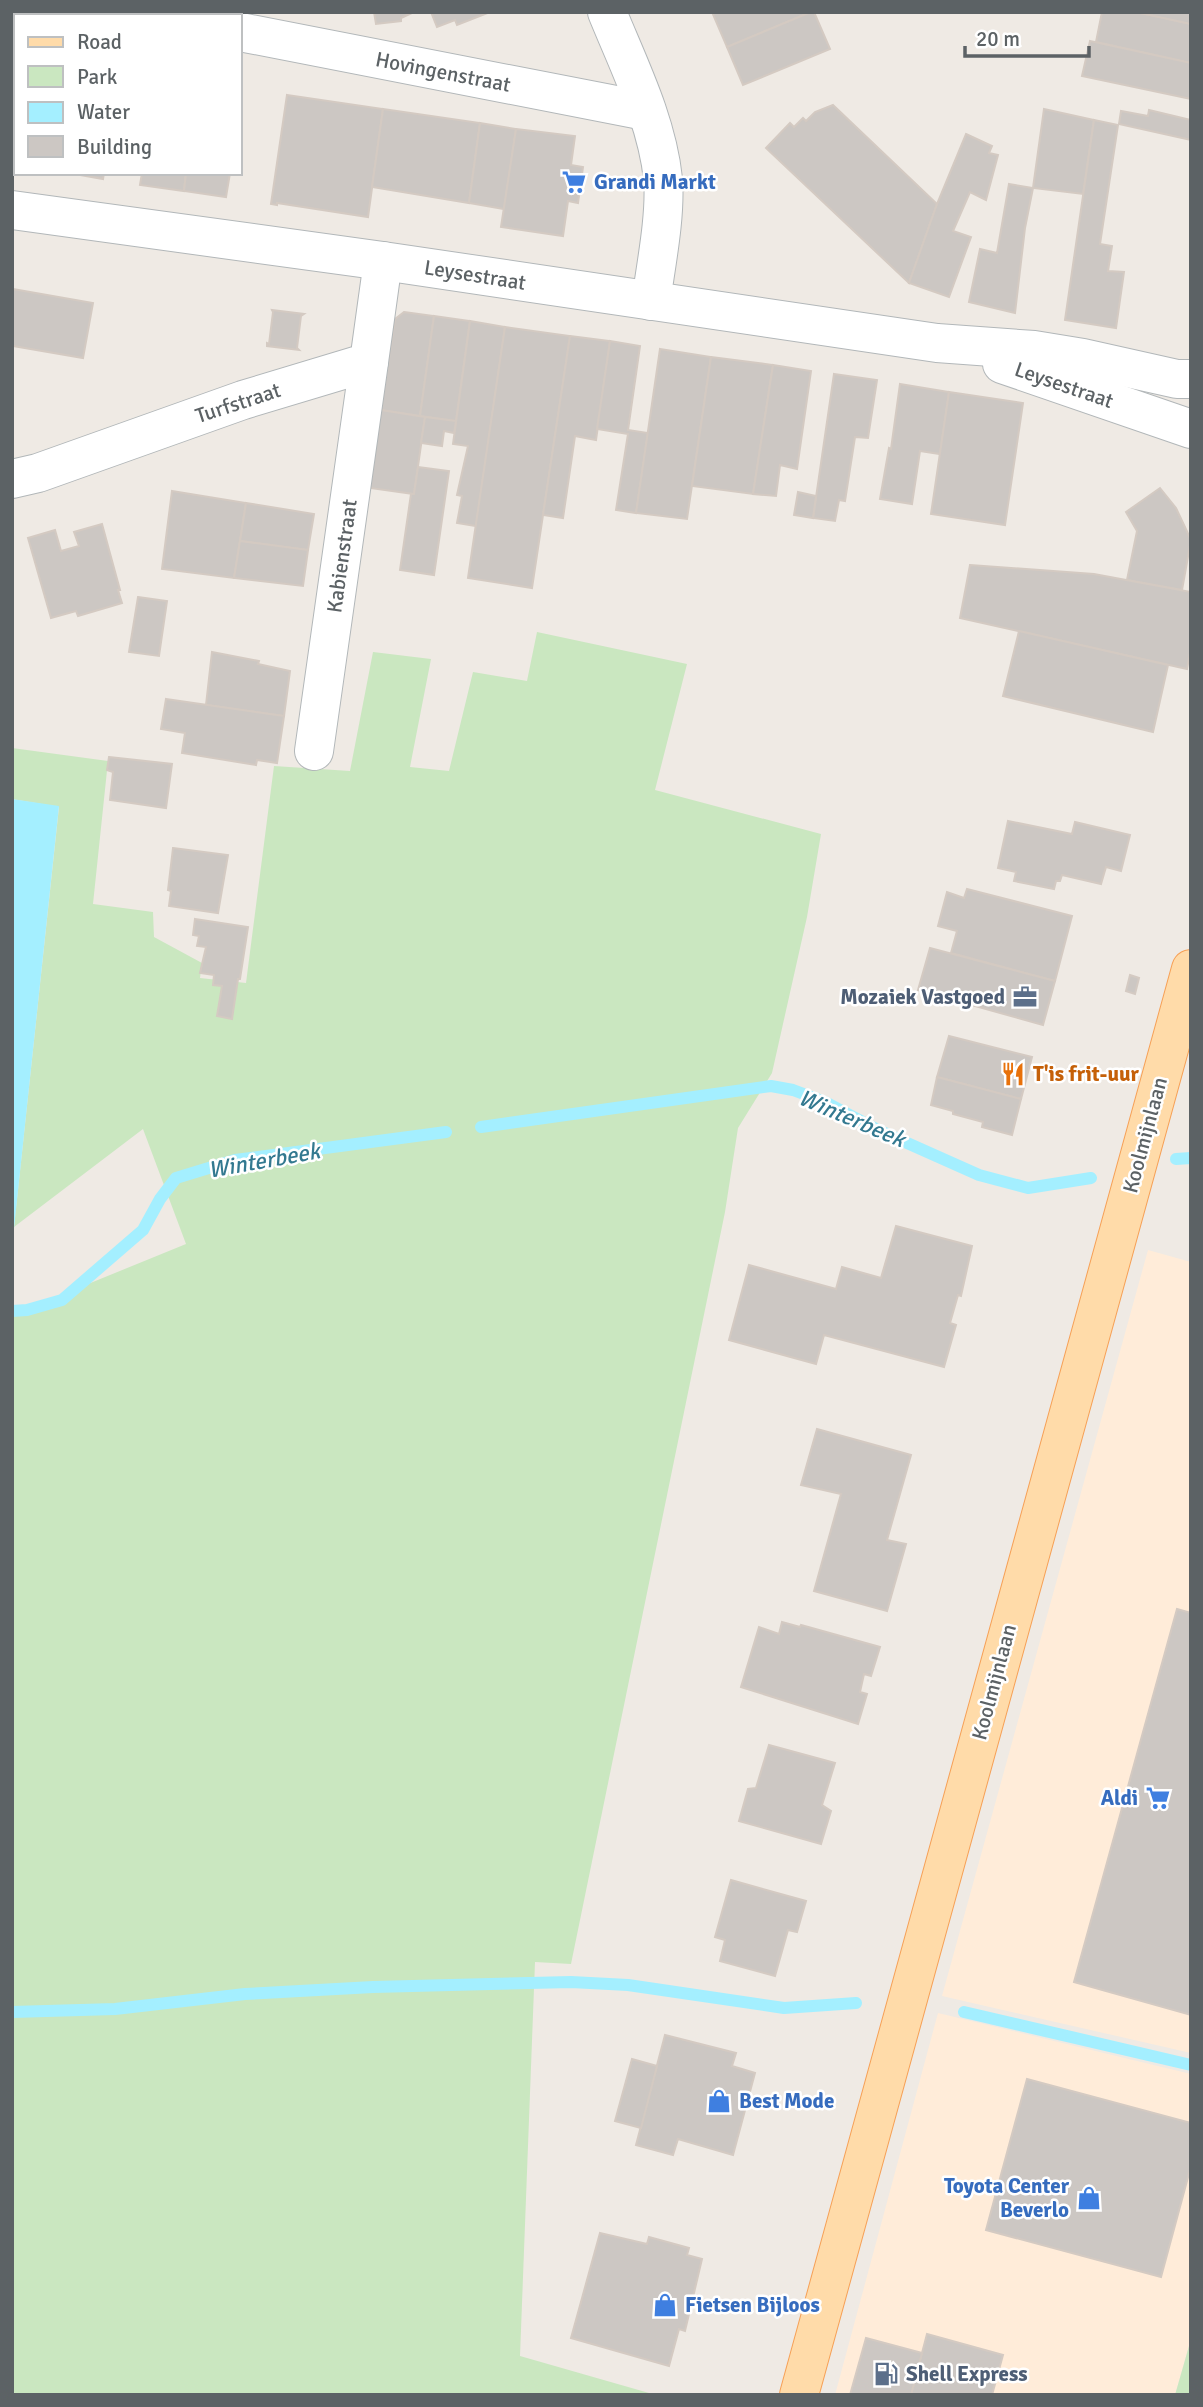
<svg xmlns="http://www.w3.org/2000/svg" width="1203" height="2407" font-family="Signika,sans-serif">
	<style>
		.commercial { fill: #ffecd9 }
		.green { fill: #cae7c0 }
		.water { fill: #a4efff }
		.lines { fill: none; stroke-linecap: round; stroke-linejoin: round }
		.stream { stroke: #a4efff; stroke-width: 12 }
		.building { fill: #ccc7c3; stroke: #d4cac2; stroke-width: 2 }
		.street-casing { stroke: #b2b7b9; stroke-width: 40 }
		.primary-casing { stroke: #f6a056; stroke-width: 40 }
		.street { stroke: #fff; stroke-width: 38 }
		.primary { stroke: #ffdba9; stroke-width: 38 }
		.labels { text-anchor: middle; stroke-width: 5; stroke-linejoin: round; paint-order: stroke }
		.street-label { font-size: 21px; fill: #5c6265; stroke: #fff }
		.shop-label { font-size: 21px; font-weight: bold; fill: #366cbe; stroke: #fff; text-anchor: start }
		.service-label { font-size: 21px; font-weight: bold; fill: #4e5e75; stroke: #fff; text-anchor: end }
		.food-label { font-size: 21px; font-weight: bold; fill: #c56008; stroke: #fff; text-anchor: start }
		.water-label { font-size: 23px; font-style: italic; fill: #337990; stroke: #fff }
	</style>
	<rect width="100%" height="100%" fill="#efeae4"/>
	<!-- commercial -->
	<g class="commercial">
		<path d="M 1148,1250 L 1191,1262 L 1191,2053 L 942,1996 Z"/>
		<path d="M 938,2013 L 1191,2074 L 1191,2339 L 1175,2395 L 835,2395 Z"/>
	</g>
	<!-- green -->
	<g class="green">
		<path d="M 537,632 L 687,664 L 655,790 L 821,834 L 807,917 L 772,1073 L 738,1128 L 725,1212 L 571,1964 L 535,1962 L 520,2356 L 656,2395 L 12,2395 L 12,1315 L 186,1244 L 143,1129 L 14,1227 L 59,807 L 12,799 L 12,748 L 108,761 L 93,904 L 153,912 L 154,937 L 202,963 L 200,978 L 246,983 L 274,766 L 350,771 L 373,652 L 431,659 L 410,767 L 449,771 L 473,672 L 527,681 Z"/>
		<path d="M 1191,2339 L 1191,2395 L 1175,2395 Z"/>
	</g>
	<!-- water -->
	<path class="water" d="M 12,799 L 59,806 L 12,1247 Z"/>
	<g class="lines">
		<!-- stream -->
		<g class="stream">
			<path d="M 481,1127 L 771,1086 L 793,1090 L 825,1102 L 878,1130 L 979,1175 L 1028,1188 L 1091,1178"/>
			<path d="M 1176,1159 L 1191,1158"/>
			<path d="M 12,1311 L 27,1310 L 62,1300 L 143,1230 L 160,1199 L 176,1178 L 235,1160 L 446,1132"/>
			<path d="M 12,2012 L 115,2009 L 245,1994 L 373,1987 L 571,1982 L 628,1985 L 784,2008 L 856,2003"/>
			<path d="M 964,2012 L 1191,2065"/>
		</g>
	</g>
	<!-- building -->
	<g class="building">
		<path d="M 374,12 L 414,12 L 401,18 L 401,21 L 376,24 Z"/>
		<path d="M 431,12 L 490,12 L 457,25 L 455,20 L 437,27 Z"/>
		<path d="M 712,12 L 811,12 L 727,47 Z"/>
		<path d="M 811,12 L 814,12 L 830,49 L 743,85 L 727,47 Z"/>
		<path d="M 1102,12 L 1136,12 L 1191,24 L 1191,63 L 1096,42 Z"/>
		<path d="M 1136,12 L 1191,12 L 1191,24 Z"/>
		<path d="M 1090,41 L 1191,63 L 1191,99 L 1082,76 Z"/>
		<path d="M 287,95 L 383,109 L 368,217 L 277,203 L 277,205 L 271,204 Z"/>
		<path d="M 833,105 L 937,204 L 909,283 L 766,148 L 790,123 L 794,127 L 803,118 L 806,121 L 815,112 Z"/>
		<path d="M 383,109 L 480,123 L 469,203 L 372,187 Z"/>
		<path d="M 1044,109 L 1094,120 L 1083,194 L 1033,188 Z"/>
		<path d="M 1149,110 L 1191,120 L 1191,140 L 1119,124 L 1121,111 L 1148,116 Z"/>
		<path d="M 1094,120 L 1118,125 L 1100,244 L 1112,246 L 1108,271 L 1124,272 L 1116,328 L 1065,320 Z"/>
		<path d="M 480,123 L 516,129 L 504,209 L 469,203 Z"/>
		<path d="M 516,129 L 575,136 L 571,165 L 583,167 L 578,203 L 568,201 L 563,236 L 501,227 Z"/>
		<path d="M 966,134 L 992,146 L 989,153 L 998,155 L 986,200 L 970,192 L 953,231 L 971,237 L 949,297 L 909,283 L 937,204 Z"/>
		<path d="M 69,173 L 104,173 L 103,179 Z"/>
		<path d="M 142,173 L 186,173 L 184,191 L 140,185 Z"/>
		<path d="M 186,173 L 230,173 L 226,197 L 184,191 Z"/>
		<path d="M 1009,184 L 1033,188 L 1025,228 L 1015,313 L 969,302 L 980,249 L 997,253 Z"/>
		<path d="M 13,289 L 93,303 L 83,358 L 13,346 L 12,351 Z"/>
		<path d="M 272,310 L 304,314 L 301,316 L 297,348 L 299,350 L 267,346 L 267,343 L 269,344 L 273,312 Z"/>
		<path d="M 404,312 L 434,316 L 420,416 L 381,410 L 395,319 Z"/>
		<path d="M 434,316 L 470,321 L 456,421 L 420,416 Z"/>
		<path d="M 470,321 L 505,327 L 476,526 L 457,523 L 462,496 L 457,495 L 468,446 L 453,444 Z"/>
		<path d="M 505,327 L 570,336 L 532,588 L 468,578 Z"/>
		<path d="M 570,336 L 610,341 L 596,440 L 575,436 L 563,518 L 543,515 Z"/>
		<path d="M 610,341 L 640,346 L 628,430 L 648,433 L 636,513 L 616,510 L 628,434 L 597,429 Z"/>
		<path d="M 660,349 L 711,357 L 687,519 L 636,513 Z"/>
		<path d="M 711,357 L 773,365 L 753,494 L 692,486 Z"/>
		<path d="M 773,365 L 811,371 L 797,469 L 780,465 L 776,496 L 753,494 Z"/>
		<path d="M 834,374 L 877,380 L 868,438 L 855,437 L 845,501 L 839,500 L 835,521 L 813,518 Z"/>
		<path d="M 900,384 L 949,392 L 940,454 L 920,451 L 912,504 L 880,499 L 889,448 L 891,449 Z"/>
		<path d="M 949,392 L 1023,403 L 1005,525 L 931,514 Z"/>
		<path d="M 381,410 L 425,417 L 414,494 L 370,488 Z"/>
		<path d="M 425,417 L 456,421 L 454,433 L 444,431 L 442,446 L 421,443 Z"/>
		<path d="M 418,467 L 449,471 L 434,575 L 400,570 L 411,494 L 414,494 Z"/>
		<path d="M 1160,488 L 1176,508 L 1191,540 L 1182,590 L 1127,580 L 1137,531 L 1126,512 Z"/>
		<path d="M 172,491 L 246,503 L 234,578 L 162,569 Z"/>
		<path d="M 798,492 L 816,496 L 813,518 L 794,515 Z"/>
		<path d="M 246,503 L 314,514 L 308,550 L 240,541 Z"/>
		<path d="M 102,524 L 120,590 L 118,590 L 122,603 L 78,616 L 76,611 L 51,618 L 28,538 L 55,530 L 61,551 L 79,546 L 74,532 Z"/>
		<path d="M 240,541 L 308,550 L 303,586 L 234,578 Z"/>
		<path d="M 970,565 L 1094,574 L 1191,592 L 1191,648 L 1187,669 L 960,618 Z"/>
		<path d="M 138,597 L 167,601 L 159,656 L 129,652 Z"/>
		<path d="M 1019,631 L 1168,665 L 1153,732 L 1003,696 Z"/>
		<path d="M 212,652 L 259,661 L 258,664 L 290,671 L 284,716 L 206,705 Z"/>
		<path d="M 166,699 L 284,716 L 277,763 L 257,760 L 256,765 L 182,753 L 185,733 L 161,729 Z"/>
		<path d="M 109,757 L 172,764 L 166,808 L 110,800 L 113,772 L 107,770 Z"/>
		<path d="M 1008,821 L 1072,834 L 1075,822 L 1130,835 L 1121,871 L 1106,867 L 1101,884 L 1062,875 L 1060,881 L 1056,881 L 1054,889 L 1014,881 L 1016,872 L 998,868 Z"/>
		<path d="M 173,848 L 228,855 L 218,913 L 169,906 L 171,891 L 168,890 Z"/>
		<path d="M 967,889 L 1072,916 L 1055,981 L 951,953 L 957,931 L 938,926 L 947,892 L 964,898 Z"/>
		<path d="M 195,919 L 248,927 L 240,979 L 238,979 L 232,1019 L 217,1016 L 222,986 L 213,985 L 214,975 L 200,973 L 206,947 L 197,946 L 199,936 L 193,935 Z"/>
		<path d="M 930,948 L 1055,981 L 1043,1025 L 918,990 Z"/>
		<path d="M 1130,975 L 1139,978 L 1135,994 L 1126,991 Z"/>
		<path d="M 949,1036 L 1032,1057 L 1021,1099 L 937,1077 Z"/>
		<path d="M 937,1077 L 1021,1099 L 1012,1135 L 982,1127 L 983,1122 L 953,1114 L 953,1111 L 931,1105 Z"/>
		<path d="M 896,1226 L 972,1246 L 961,1296 L 958,1295 L 950,1323 L 956,1325 L 944,1367 L 824,1335 L 816,1364 L 729,1340 L 749,1265 L 836,1289 L 842,1267 L 881,1278 Z"/>
		<path d="M 817,1429 L 911,1455 L 887,1540 L 906,1544 L 887,1611 L 814,1591 L 841,1494 L 801,1485 Z"/>
		<path d="M 1177,1609 L 1191,1613 L 1191,2015 L 1074,1982 Z"/>
		<path d="M 782,1622 L 800,1627 L 801,1625 L 880,1647 L 871,1676 L 864,1674 L 860,1692 L 867,1694 L 858,1724 L 741,1687 L 759,1627 L 779,1634 Z"/>
		<path d="M 769,1745 L 835,1763 L 822,1805 L 831,1811 L 821,1844 L 739,1821 L 748,1789 L 756,1788 Z"/>
		<path d="M 731,1880 L 806,1901 L 797,1932 L 788,1930 L 775,1976 L 720,1961 L 725,1940 L 715,1937 Z"/>
		<path d="M 665,2035 L 736,2053 L 732,2066 L 755,2073 L 733,2155 L 678,2139 L 673,2155 L 636,2145 Z"/>
		<path d="M 632,2059 L 657,2066 L 641,2128 L 615,2121 Z"/>
		<path d="M 1027,2079 L 1191,2123 L 1191,2166 L 1161,2277 L 986,2230 Z"/>
		<path d="M 600,2233 L 647,2244 L 649,2237 L 689,2248 L 687,2255 L 702,2259 L 685,2331 L 679,2329 L 669,2366 L 571,2338 Z"/>
		<path d="M 927,2334 L 1003,2355 L 992,2395 L 911,2395 Z"/>
		<path d="M 866,2338 L 922,2353 L 911,2395 L 850,2395 Z"/>
	</g>
	<g class="lines">
		<!-- street casing -->
		<g class="street-casing">
			<g id="street">
				<path d="M 135,12 L 153,16"/>
				<path d="M 607,12 C 629,66 657,121 663,179 C 666,215 656,265 651,301"/>
				<path d="M 240,32 L 646,111"/>
				<path d="M 12,210 L 383,261 L 937,343 L 1034,350 L 1083,358 L 1177,379 L 1191,379"/>
				<path d="M 1002,364 L 1191,429"/>
				<path d="M 12,479 L 38,473 L 243,400 L 369,362 L 383,261"/>
				<path d="M 314,751 L 369,362"/>
			</g>
		</g>
		<!-- primary casing -->
		<g class="primary-casing">
			<path id="primary" d="M 799,2395 L 1191,969"/>
		</g>
		<!-- street -->
		<use href="#street" class="street"/>
		<!-- primary -->
		<use href="#primary" class="primary"/>
	</g>
	<!-- icons -->
	<defs>
		<g id="supermarket-bare" transform="scale(1.89)"><path d="M-6-5.5h2.5l.6 2H6L4.5 2H-2.5L-4.4-4H-6ZM-1.5 3.2a1.3 1.3 0 1 0 .1 0ZM3 3.2a1.3 1.3 0 1 0 .1 0Z" fill="#3f7fe0" stroke="#fff" stroke-width="2.5" paint-order="stroke"/></g>
		<g id="office-bare" transform="scale(1.89)"><path d="M-6-3h4V-5.5h4V-3h4V5H-6ZM-1-4.5V-3h2v-1.5ZM-6 0V1H6V0Z" fill="#5c6f8a" stroke="#fff" stroke-width="2.5" paint-order="stroke"/></g>
		<g id="restaurant-bare" transform="scale(1.89)"><path d="M-5-6h1v4h1v-4h1v4h1v-4h1v5L-1.5 .5V6h-2V.5L-5-1ZM5-6V6H3V1.5H1.5Q1.5-4 5-6Z" fill="#e8710a" stroke="#fff" stroke-width="2.5" paint-order="stroke"/></g>
		<g id="shop-bare" transform="scale(1.89)"><path d="M-5-2.5h2.3a2.7 3.5 0 0 1 5.4 0H5L5.5 6h-11ZM-1.5-2.5h3a1.5 2.3 0 0 0-3 0Z" fill="#3f7fe0" stroke="#fff" stroke-width="2.5" paint-order="stroke"/></g>
		<g id="fuel-bare" transform="scale(1.89)"><path d="M-5.5-6h7V0h2V4h1.3V-2.5L3-4.5l.8-.8L6-3V5H2.5V1h-1V6h-7ZM-4.2-4.7v3.2H.2V-4.7Z" fill="#5c6f8a" stroke="#fff" stroke-width="2.5" paint-order="stroke"/></g>
	</defs>
	<g fill-rule="evenodd">
		<use href="#supermarket-bare" x="574" y="182"/>
		<use href="#office-bare" x="1025" y="997"/>
		<use href="#restaurant-bare" x="1013" y="1074"/>
		<use href="#supermarket-bare" x="1158" y="1798"/>
		<use href="#shop-bare" x="719" y="2101"/>
		<use href="#shop-bare" x="1089" y="2198"/>
		<use href="#shop-bare" x="665" y="2305"/>
		<use href="#fuel-bare" x="886" y="2374"/>
	</g>
	<g class="labels">
		<!-- street labels -->
		<g class="street-label">
			<text transform="translate(443 72) rotate(11)" y="7">Hovingenstraat</text>
			<text transform="translate(475 275) rotate(9)" y="7">Leysestraat</text>
			<text transform="translate(1064 385) rotate(19)" y="7">Leysestraat</text>
			<text transform="translate(238 403) rotate(-18)" y="7">Turfstraat</text>
			<text transform="translate(342 556) rotate(-82)" y="7">Kabienstraat</text>
			<text transform="translate(1145 1135) rotate(-75)" y="7">Koolmijnlaan</text>
			<text transform="translate(994 1682) rotate(-75)" y="7">Koolmijnlaan</text>
		</g>
		<!-- shop labels -->
		<g class="shop-label">
			<text x="594" y="189">Grandi Markt</text>
			<text x="1138" y="1805" text-anchor="end">Aldi</text>
			<text x="739" y="2108">Best Mode</text>
			<text x="1069" y="2193" text-anchor="end">Toyota Center<tspan x="1069" dy="24">Beverlo</tspan></text>
			<text x="685" y="2312">Fietsen Bijloos</text>
		</g>
		<!-- service labels -->
		<g class="service-label">
			<text x="1005" y="1004">Mozaiek Vastgoed</text>
			<text x="906" y="2381" text-anchor="start">Shell Express</text>
		</g>
		<!-- food labels -->
		<g class="food-label">
			<text x="1033" y="1081">T'is frit-uur</text>
		</g>
		<!-- water labels -->
		<g class="water-label">
			<text transform="translate(852 1118) rotate(23)" y="8">Winterbeek</text>
			<text transform="translate(264 1160) rotate(-10)" y="8">Winterbeek</text>
		</g>
	</g>
	<!-- border -->
	<rect width="1203" height="2407" fill="none" stroke="#5c6265" stroke-width="28"/>
	<!-- legend -->
	<rect x="14" y="14" width="228" height="161" fill="#ffffff" stroke="#bec0c1" stroke-width="2"/>
	<rect x="28" y="37" width="35" height="10" fill="#ffdba9" stroke="#bec0c1" stroke-width="2"/>
	<text x="77" y="49" font-size="21" fill="#5c6265">Road</text>
	<rect x="28" y="66" width="35" height="21" fill="#cae7c0" stroke="#bec0c1" stroke-width="2"/>
	<text x="77" y="84" font-size="21" fill="#5c6265">Park</text>
	<rect x="28" y="102" width="35" height="21" fill="#a4efff" stroke="#bec0c1" stroke-width="2"/>
	<text x="77" y="119" font-size="21" fill="#5c6265">Water</text>
	<rect x="28" y="136" width="35" height="21" fill="#ccc7c3" stroke="#bec0c1" stroke-width="2"/>
	<text x="77" y="154" font-size="21" fill="#5c6265">Building</text>
	<!-- scale -->
	<path d="M965 46v10h124v-10" fill="none" stroke="#5c6265" stroke-width="3.5"/>
	<text x="976" y="46" font-size="21" fill="#5c6265" stroke="#ffffff" stroke-width="5" paint-order="stroke">20 m</text>
</svg>
